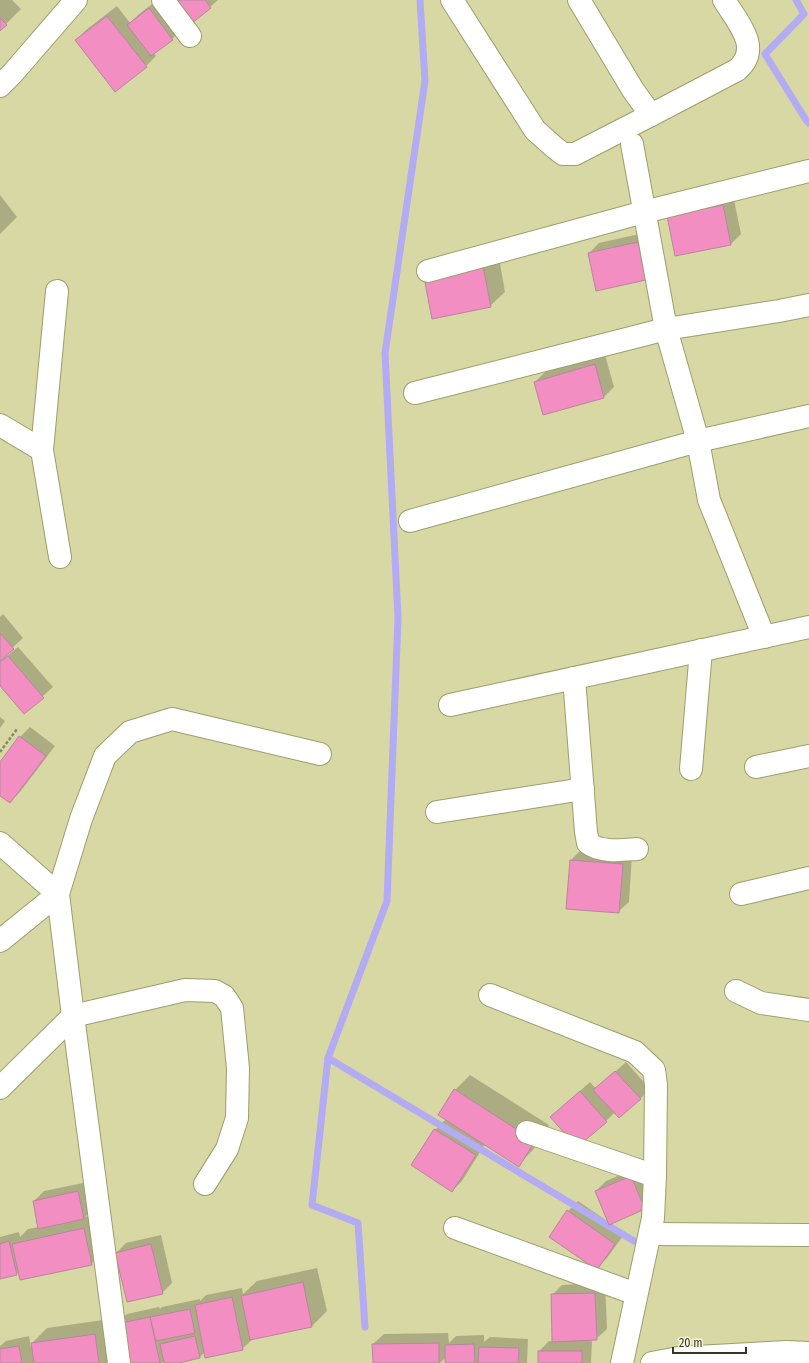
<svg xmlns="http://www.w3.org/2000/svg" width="809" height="1363" font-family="'Fira Sans Condensed',sans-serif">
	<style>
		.shadow { fill: #0003 }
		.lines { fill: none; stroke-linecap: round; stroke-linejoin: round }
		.stream { stroke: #b3abf3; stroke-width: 7 }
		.building { fill: #f28ec2; stroke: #b7869e }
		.minor-casing { stroke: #9d9e6d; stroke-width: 24 }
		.path { stroke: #898a65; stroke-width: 2.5; stroke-dasharray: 3 2; stroke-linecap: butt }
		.minor { stroke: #fff; stroke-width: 22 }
	</style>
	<rect width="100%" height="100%" fill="#d7d8a4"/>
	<!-- shadow -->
	<g class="shadow">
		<path d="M 0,0 L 12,0 L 21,9 L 0,30 Z"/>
		<path d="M 157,0 L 182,29 L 172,39 L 154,53 L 156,56 L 146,66 L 115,90 L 76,40 L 86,30 L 117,6 L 130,23 L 138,15 Z"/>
		<path d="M 176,0 L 218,0 L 210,7 Z"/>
		<path d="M 0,195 L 17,217 L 0,234 Z"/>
		<path d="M 733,195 L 741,234 L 731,244 L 668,216 Z"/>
		<path d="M 648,232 L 646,279 L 589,253 L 599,243 Z"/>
		<path d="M 497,246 L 505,292 L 490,306 L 439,258 Z"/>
		<path d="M 605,355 L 614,387 L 604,397 L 535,382 L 545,372 Z"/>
		<path d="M 3,614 L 23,638 L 0,659 L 0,617 Z"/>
		<path d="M 18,647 L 53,687 L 24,713 L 0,685 L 0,662 Z"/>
		<path d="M 0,717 L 5,721 L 0,728 Z"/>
		<path d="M 30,727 L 55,746 L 20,792 L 10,802 L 0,795 L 0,763 L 20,737 Z"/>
		<path d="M 581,850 L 632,854 L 629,902 L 618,912 L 571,860 Z"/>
		<path d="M 626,1062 L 650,1089 L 640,1099 L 615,1112 L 606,1121 L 551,1117 L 590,1082 L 596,1089 Z"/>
		<path d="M 470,1075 L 549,1125 L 533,1150 L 518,1165 L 485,1144 L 462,1181 L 452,1191 L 435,1130 L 446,1119 L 455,1090 Z"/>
		<path d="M 641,1166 L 655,1199 L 610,1223 L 625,1233 L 607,1258 L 597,1268 L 568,1211 L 578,1201 L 610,1223 L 596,1191 L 606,1181 Z"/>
		<path d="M 88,1182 L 94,1208 L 85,1217 L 99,1214 L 106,1249 L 91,1264 L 19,1271 L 17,1274 L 0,1278 L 0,1237 L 19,1232 L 20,1237 L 28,1229 L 39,1227 L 34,1201 L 44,1191 Z"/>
		<path d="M 161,1235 L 172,1283 L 162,1293 L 116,1253 L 126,1243 Z"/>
		<path d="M 317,1268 L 327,1311 L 312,1326 L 253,1339 L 242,1349 L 205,1352 L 200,1357 L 175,1363 L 165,1363 L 165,1361 L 162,1363 L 126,1363 L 117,1324 L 127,1314 L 159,1307 L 160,1309 L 162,1307 L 200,1299 L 200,1301 L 206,1295 L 242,1288 L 243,1294 L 257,1281 Z"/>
		<path d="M 605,1283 L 607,1329 L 596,1339 L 587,1339 L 587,1341 L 592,1341 L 591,1363 L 539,1363 L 539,1351 L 549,1341 L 553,1341 L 552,1295 L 562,1285 Z"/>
		<path d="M 110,1319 L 116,1363 L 35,1363 L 35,1362 L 33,1363 L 0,1363 L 0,1346 L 6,1341 L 29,1336 L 31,1348 L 33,1348 L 32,1343 L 47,1328 Z"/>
		<path d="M 448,1333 L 449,1343 L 456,1336 L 484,1335 L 484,1342 L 490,1337 L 528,1339 L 527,1363 L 446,1363 L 446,1357 L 440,1363 L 374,1363 L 373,1344 L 384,1334 Z"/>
	</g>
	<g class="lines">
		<!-- stream -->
		<g class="stream">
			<path d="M 796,0 L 804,14 L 765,54 L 806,120 L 809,123"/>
			<path d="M 328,1058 L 634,1241"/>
			<path d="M 365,1327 L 358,1223 L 312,1205 L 328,1058 L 387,901 L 398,618 L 385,353 L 425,81 L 420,0"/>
		</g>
	</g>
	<!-- building -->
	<g class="building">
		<path d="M 176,0 L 205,0 L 211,8 L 187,27 Z"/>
		<path d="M 149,8 L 173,40 L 151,56 L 127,25 Z"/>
		<path d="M 107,16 L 147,67 L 115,92 L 75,40 Z"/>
		<path d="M 0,18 L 7,25 L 0,31 Z"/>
		<path d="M 723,205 L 731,245 L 675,256 L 667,216 Z"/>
		<path d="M 638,242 L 646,280 L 596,291 L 588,253 Z"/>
		<path d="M 482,261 L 491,307 L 432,319 L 423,272 Z"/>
		<path d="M 595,364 L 604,398 L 543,415 L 534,382 Z"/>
		<path d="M 0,633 L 14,649 L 0,661 Z"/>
		<path d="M 8,656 L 44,698 L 24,714 L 0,686 L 0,662 Z"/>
		<path d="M 19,736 L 46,756 L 10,803 L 0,796 L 0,762 Z"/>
		<path d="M 570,860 L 623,864 L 619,913 L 566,909 Z"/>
		<path d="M 615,1071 L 641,1099 L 619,1118 L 593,1090 Z"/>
		<path d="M 454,1089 L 535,1141 L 519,1167 L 438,1115 Z"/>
		<path d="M 580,1091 L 607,1122 L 577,1147 L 550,1117 Z"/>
		<path d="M 434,1129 L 476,1155 L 452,1192 L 411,1165 Z"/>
		<path d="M 631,1176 L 645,1209 L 609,1225 L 595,1191 Z"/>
		<path d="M 78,1191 L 84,1219 L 38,1229 L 33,1201 Z"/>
		<path d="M 567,1210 L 615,1244 L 597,1270 L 549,1237 Z"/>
		<path d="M 84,1228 L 92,1265 L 20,1280 L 12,1244 Z"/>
		<path d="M 9,1241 L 17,1275 L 0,1279 L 0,1244 Z"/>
		<path d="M 151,1244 L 163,1294 L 127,1302 L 115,1253 Z"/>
		<path d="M 303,1282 L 312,1327 L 250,1340 L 241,1296 Z"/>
		<path d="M 595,1293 L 597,1340 L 552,1342 L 551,1294 Z"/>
		<path d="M 232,1297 L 243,1350 L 205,1358 L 195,1305 Z"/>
		<path d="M 190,1309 L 195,1333 L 156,1341 L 150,1317 Z"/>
		<path d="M 150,1317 L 160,1363 L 125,1363 L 116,1324 Z"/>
		<path d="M 95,1334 L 99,1363 L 34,1363 L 31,1343 Z"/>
		<path d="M 195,1336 L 200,1358 L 179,1363 L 164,1363 L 160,1344 Z"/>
		<path d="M 439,1343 L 439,1363 L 373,1363 L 372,1344 Z"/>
		<path d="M 474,1344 L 475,1363 L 445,1363 L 445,1345 Z"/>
		<path d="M 19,1346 L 22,1363 L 0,1363 L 0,1349 Z"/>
		<path d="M 479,1347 L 519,1348 L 518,1363 L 478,1363 Z"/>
		<rect x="538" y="1351" width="44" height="12"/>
	</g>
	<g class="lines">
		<!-- minor casing -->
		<g class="minor-casing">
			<g id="minor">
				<path d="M 163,0 L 190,36"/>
				<path d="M 452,0 L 535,130 L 554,147 L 563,154 L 575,154 L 651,115"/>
				<path d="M 579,0 L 633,90 L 651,115 L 737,70 C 763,48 737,22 724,0"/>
				<path d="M 0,86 L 12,74 L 76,0"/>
				<path d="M 632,144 L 666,329 L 698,441 L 709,500 L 764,637"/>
				<path d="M 428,271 L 644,212 L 809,171"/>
				<path d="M 57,291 L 42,450 L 60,557"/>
				<path d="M 415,393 L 666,329 L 779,311 L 809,305"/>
				<path d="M 0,425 L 42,450"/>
				<path d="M 410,521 L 698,441 L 809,416"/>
				<path d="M 574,678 L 586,832 L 588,843 C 601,853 622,850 637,849"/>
				<path d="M 450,705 L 809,627"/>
				<path d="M 756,767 L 809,756"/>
				<path d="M 691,769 L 701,650"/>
				<path d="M 437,812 L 583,789"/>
				<path d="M 0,843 L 58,894"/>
				<path d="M 741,894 L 809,878"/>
				<path d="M 0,941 L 58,894"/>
				<path d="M 736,991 L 761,1003 L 809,1010"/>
				<path d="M 490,995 L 635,1052 L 654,1070 L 656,1085 L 655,1176 L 653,1218 L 622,1363"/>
				<path d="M 0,1088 L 73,1016 L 185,990 L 215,991 L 224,996 L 232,1008 L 238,1068 L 237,1118 L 227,1149 L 205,1184"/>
				<path d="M 527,1132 L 655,1176"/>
				<path d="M 455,1228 L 636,1294"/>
				<path d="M 650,1234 L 809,1235"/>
				<path d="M 119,1363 L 73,1016 L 58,894 L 81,819 L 105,756 L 130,732 L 172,719 L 320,754"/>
				<path d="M 652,1363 L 678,1358 L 787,1352 L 809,1353"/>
			</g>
		</g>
		<!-- path -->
		<path class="path" d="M 0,752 L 17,729"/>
		<!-- minor -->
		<use href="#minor" class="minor"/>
	</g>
	<!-- scale -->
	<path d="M673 1347v6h73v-6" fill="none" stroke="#363722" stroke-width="2"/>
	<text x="679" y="1347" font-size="12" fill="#363722" stroke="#f6f7dd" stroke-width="3" paint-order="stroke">20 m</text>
</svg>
